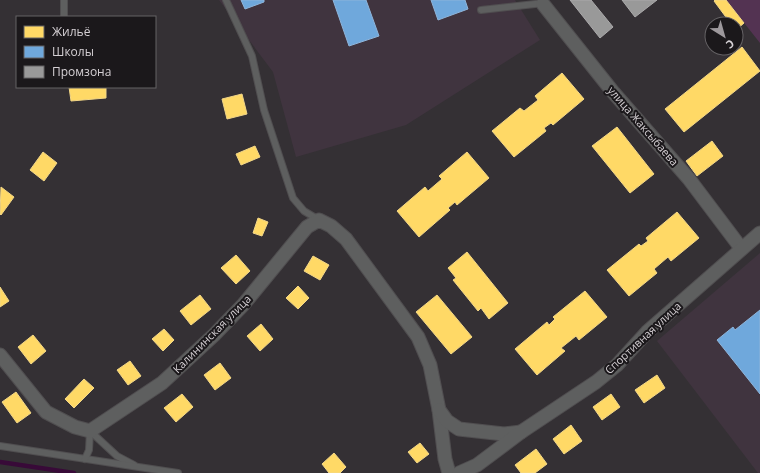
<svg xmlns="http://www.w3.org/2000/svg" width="760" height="473" font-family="'Open Sans',sans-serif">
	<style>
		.built { fill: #40343f }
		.green { fill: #533352 }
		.homes { fill: #ffd966; stroke: #f2d687 }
		.schools { fill: #6fa8dc; stroke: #8eb4da }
		.industry { fill: #999; stroke: #abaaab }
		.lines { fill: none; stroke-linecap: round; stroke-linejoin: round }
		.stream { stroke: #380a38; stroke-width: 4.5 }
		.service-casing { stroke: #504e50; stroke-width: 8 }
		.minor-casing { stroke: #504e50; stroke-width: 15 }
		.service { stroke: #5e5f5f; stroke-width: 6 }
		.minor { stroke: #5e5f5f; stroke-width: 13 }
		.labels { text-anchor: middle; stroke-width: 4; stroke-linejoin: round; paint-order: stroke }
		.street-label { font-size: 11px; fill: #d5d0d4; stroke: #1b181b }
	</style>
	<rect width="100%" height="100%" fill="#343034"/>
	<!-- built -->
	<g class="built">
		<path d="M 219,0 L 515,0 L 540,40 L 406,125 L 296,157 L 273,72 Z"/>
		<path d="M 760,253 L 760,473 L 758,473 L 657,341 Z"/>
	</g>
	<!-- green -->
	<path class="green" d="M 726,0 L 760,0 L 760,43 Z"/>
	<!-- homes -->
	<g class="homes">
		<path d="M 715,0 L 726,0 L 744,23 L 736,30 L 736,24 L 731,24 L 714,1 Z"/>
		<path d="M 742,47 L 760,71 L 684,132 L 665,109 Z"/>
		<path d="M 562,73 L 584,99 L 553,125 L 551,123 L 544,128 L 546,131 L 514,157 L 492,131 L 520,108 L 524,111 L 538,100 L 535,96 Z"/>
		<path d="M 69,87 L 106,87 L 106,98 L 71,101 Z"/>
		<path d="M 242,94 L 247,114 L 227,119 L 222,99 Z"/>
		<path d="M 617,127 L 654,174 L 630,193 L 592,146 Z"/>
		<path d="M 712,141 L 723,156 L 697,176 L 686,161 Z"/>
		<path d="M 255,146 L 260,157 L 241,165 L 236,154 Z"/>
		<path d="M 43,152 L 57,163 L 44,181 L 30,170 Z"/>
		<path d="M 467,152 L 489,178 L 457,205 L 455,202 L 448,208 L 450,210 L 419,237 L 397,211 L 425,187 L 428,191 L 442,179 L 439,176 Z"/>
		<path d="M 1,187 L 14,197 L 1,215 L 0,214 Z"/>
		<path d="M 677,212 L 699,238 L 671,261 L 668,257 L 654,269 L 657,273 L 629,296 L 607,270 L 639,244 L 641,246 L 648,241 L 646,238 Z"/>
		<path d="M 258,218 L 268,222 L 262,236 L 253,233 Z"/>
		<path d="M 467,252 L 508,303 L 489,319 L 481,308 L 478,311 L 453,280 L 456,278 L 448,268 Z"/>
		<path d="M 236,255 L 250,271 L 236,284 L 221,268 Z"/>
		<path d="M 313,256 L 329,265 L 320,280 L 304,271 Z"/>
		<path d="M 298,286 L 309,298 L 298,309 L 286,298 Z"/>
		<path d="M 0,287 L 9,301 L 0,307 Z"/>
		<path d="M 585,291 L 607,317 L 579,340 L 576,336 L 561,348 L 565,351 L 537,375 L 515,349 L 547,322 L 549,325 L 555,319 L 553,317 Z"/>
		<path d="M 200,295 L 211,309 L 191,325 L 180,311 Z"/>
		<path d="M 437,295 L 472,337 L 451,354 L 416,312 Z"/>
		<path d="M 261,324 L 273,339 L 260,351 L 247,336 Z"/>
		<path d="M 164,329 L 174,340 L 163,351 L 152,339 Z"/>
		<path d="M 33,335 L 46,351 L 31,364 L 18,347 Z"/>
		<path d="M 130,361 L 141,376 L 128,385 L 117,370 Z"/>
		<path d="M 220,363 L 231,378 L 215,390 L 204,375 Z"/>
		<path d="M 657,375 L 665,388 L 644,403 L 635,390 Z"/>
		<path d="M 84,379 L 94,388 L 74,408 L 65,399 Z"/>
		<path d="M 16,392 L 31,413 L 17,423 L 2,402 Z"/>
		<path d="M 182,394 L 193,407 L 176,422 L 164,408 Z"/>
		<path d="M 611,394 L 620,407 L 602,420 L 593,407 Z"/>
		<path d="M 571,425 L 582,441 L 564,454 L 553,439 Z"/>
		<path d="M 420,443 L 429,454 L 417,463 L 408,452 Z"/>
		<path d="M 536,449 L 547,464 L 535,473 L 521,473 L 515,465 Z"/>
		<path d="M 334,453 L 346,467 L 340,473 L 329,473 L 322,464 Z"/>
	</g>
	<!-- schools -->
	<g class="schools">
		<path d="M 241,0 L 264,0 L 264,2 L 245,9 Z"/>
		<path d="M 333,0 L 366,0 L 379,36 L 349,46 Z"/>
		<path d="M 431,0 L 465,0 L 468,9 L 438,20 Z"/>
		<path d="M 760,310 L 760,394 L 717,340 L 733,327 L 735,330 Z"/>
	</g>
	<!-- industry -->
	<g class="industry">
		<path d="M 570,0 L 591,0 L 613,27 L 600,38 Z"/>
		<path d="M 622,0 L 657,0 L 635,17 Z"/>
	</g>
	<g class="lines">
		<!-- stream -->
		<path class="stream" d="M 0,462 L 74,473"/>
		<!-- service casing -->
		<g class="service-casing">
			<g id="service">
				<path d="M 226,0 L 252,56 L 264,110 L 293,198 L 304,211 L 319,220"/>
				<path d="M 481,10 L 544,3"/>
				<path d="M 64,17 L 64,0"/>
				<path d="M 90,431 L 117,456 L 134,465"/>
				<path d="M 0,446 L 178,473"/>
				<path d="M 85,459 L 89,450 L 90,431"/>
			</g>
		</g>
		<!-- minor casing -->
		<g class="minor-casing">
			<g id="minor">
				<path d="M 543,4 L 613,92 L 689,179 L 741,248"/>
				<path d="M 0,355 L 46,412 L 75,427 L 90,431 L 162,383 L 214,335 L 243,305 L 307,227 L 319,220 L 331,226 L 346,239 L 418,337 L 430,365 L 439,410 L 445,459 L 449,473"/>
				<path d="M 439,410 L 447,421 L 459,429 L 504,434 L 521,432"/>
				<path d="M 459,473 L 477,465 L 521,432 L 596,382 L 617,365 L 647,332 L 760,233"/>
			</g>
		</g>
		<!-- service -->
		<use href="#service" class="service"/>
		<!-- minor -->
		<use href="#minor" class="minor"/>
	</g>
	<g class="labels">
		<!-- street labels -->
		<g class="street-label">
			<text transform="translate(643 126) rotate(49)" y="4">улица Жаксыбаева</text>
			<text transform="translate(212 334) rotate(-45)" y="4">Калининская улица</text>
			<text transform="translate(643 338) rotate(-43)" y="4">Спортивная улица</text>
		</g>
	</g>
	<!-- legend -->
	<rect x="16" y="16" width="140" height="72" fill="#1b181b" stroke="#656265"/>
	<rect x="24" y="26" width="20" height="12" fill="#ffd966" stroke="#656265"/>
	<text x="52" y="36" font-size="12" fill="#d5d0d4">Жильё</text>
	<rect x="24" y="46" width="20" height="12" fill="#6fa8dc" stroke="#656265"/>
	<text x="52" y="56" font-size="12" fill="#d5d0d4">Школы</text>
	<rect x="24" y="66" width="20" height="12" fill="#999999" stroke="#656265"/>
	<text x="52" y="76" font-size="12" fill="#d5d0d4">Промзона</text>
	<!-- north arrow -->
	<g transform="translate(724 36) rotate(143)"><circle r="19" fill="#1b181b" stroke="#656265"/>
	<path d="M0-3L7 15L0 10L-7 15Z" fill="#9d989c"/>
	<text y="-6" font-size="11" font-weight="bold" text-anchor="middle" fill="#d5d0d4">С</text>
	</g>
</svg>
